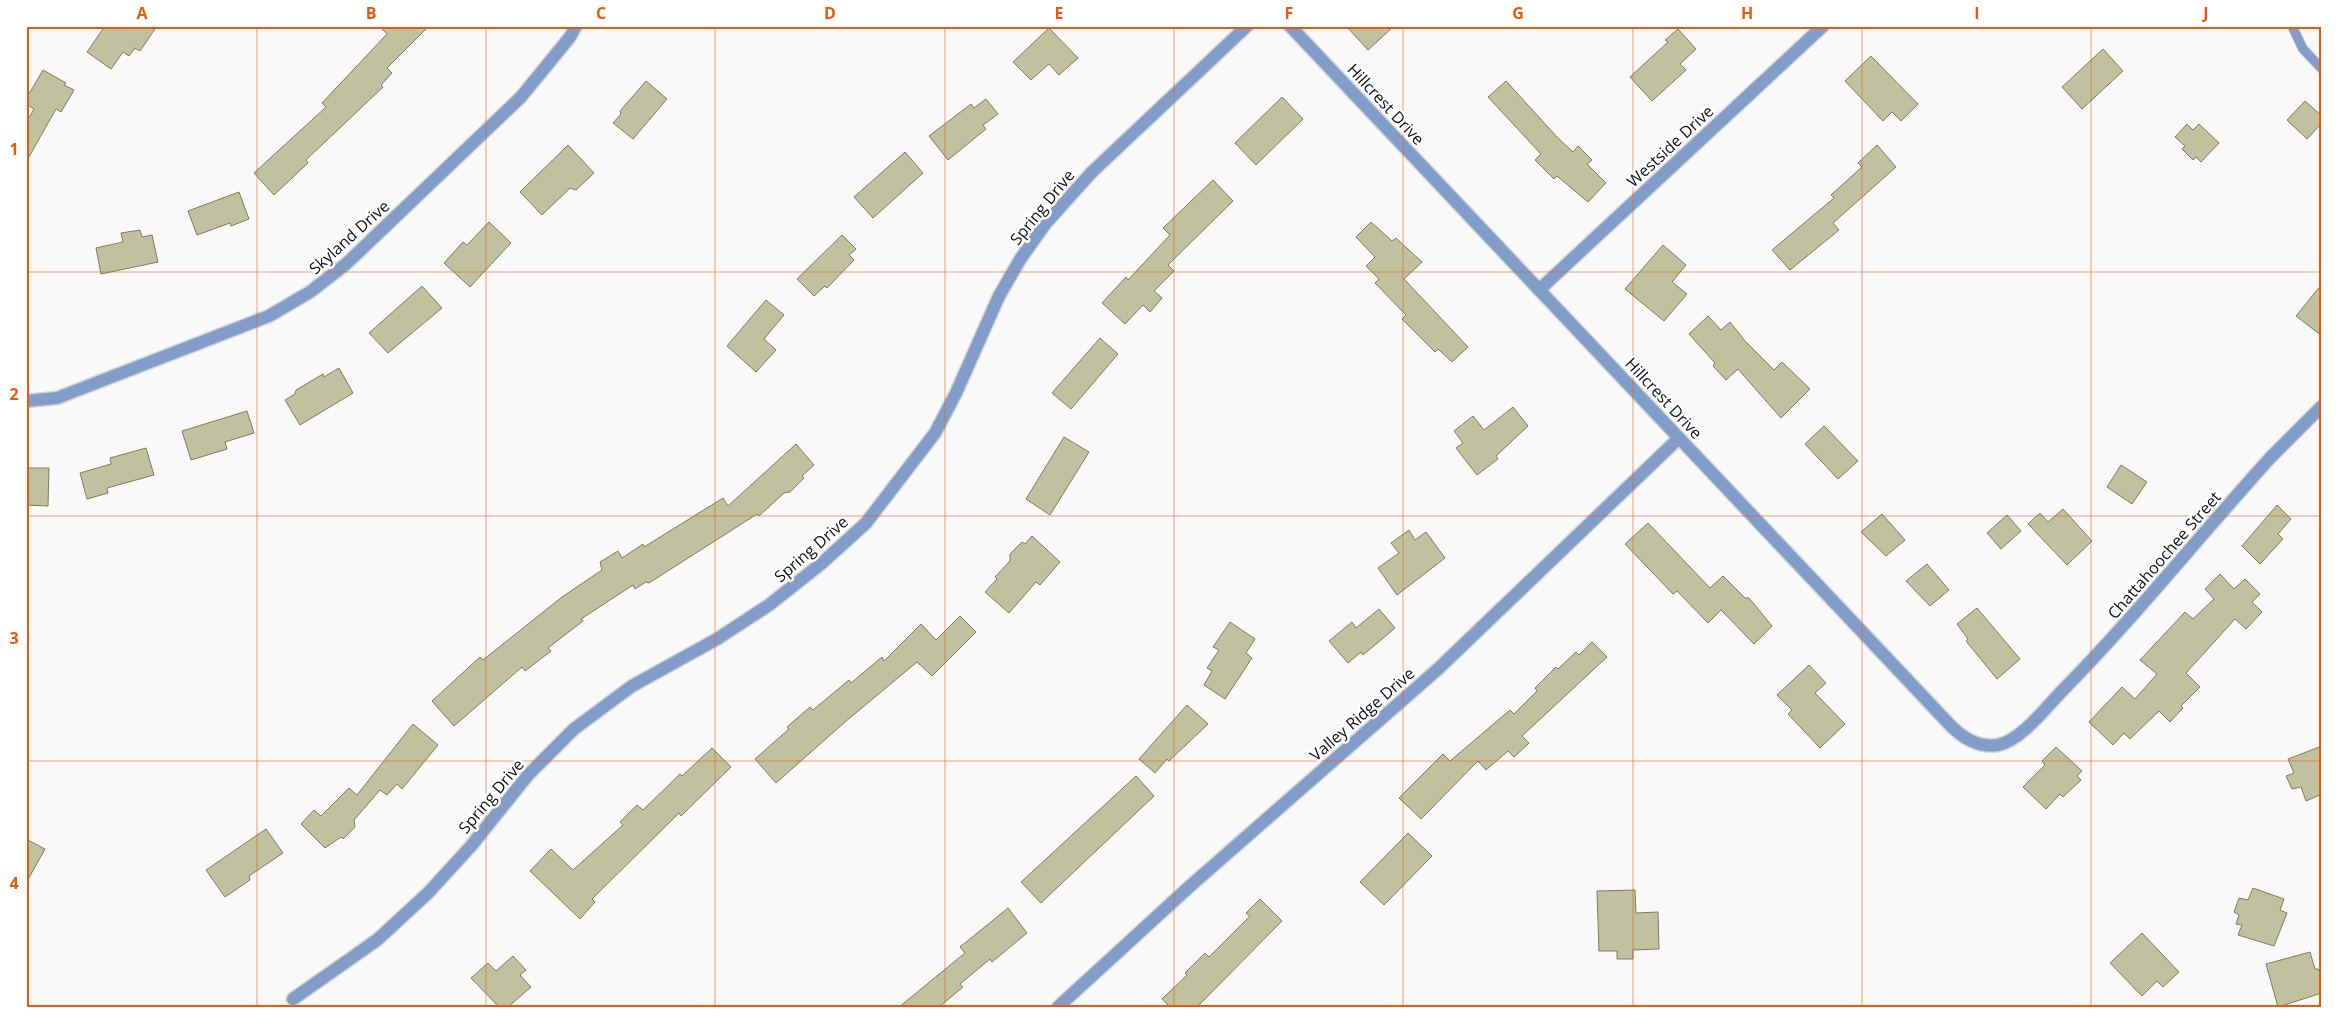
<svg xmlns="http://www.w3.org/2000/svg" width="2348" height="1033" font-family="'Open Sans',sans-serif">
	<style>
		.building { fill: #c2c19f; stroke: #7d7c5c }
		.lines { fill: none; stroke-linecap: round; stroke-linejoin: round }
		.lane-casing { stroke: #d3d4d5; stroke-width: 11 }
		.street-casing { stroke: #d3d4d5; stroke-width: 15 }
		.lane { stroke: #829dca; stroke-width: 9 }
		.street { stroke: #829dca; stroke-width: 12 }
		.grid { fill: none; stroke: #e8590c; stroke-width: 1; stroke-opacity: 0.55 }
		.labels { text-anchor: middle; stroke-width: 5; stroke-linejoin: round; paint-order: stroke }
		.street-label { font-size: 16px; fill: #090f19; stroke: #fff }
		.neatline { fill: none; stroke: #e8590c; stroke-width: 2 }
		.grid-label { font-size: 16px; text-anchor: middle; font-weight: bold; fill: #e8590c }
	</style>
	<rect width="100%" height="100%" fill="#f9f9f9"/>
	<!-- building -->
	<g class="building">
		<path d="M 105,26 L 157,26 L 140,51 L 135,48 L 129,56 L 123,52 L 111,69 L 87,52 Z"/>
		<path d="M 379,26 L 429,26 L 387,68 L 392,73 L 381,85 L 383,87 L 306,160 L 308,163 L 274,195 L 254,173 L 326,107 L 322,103 L 387,34 Z"/>
		<path d="M 1346,26 L 1394,26 L 1368,50 Z"/>
		<path d="M 1049,28 L 1078,58 L 1059,75 L 1049,64 L 1031,80 L 1013,62 Z"/>
		<path d="M 1678,29 L 1696,49 L 1680,64 L 1686,70 L 1652,101 L 1630,77 L 1668,42 L 1665,40 Z"/>
		<path d="M 2103,49 L 2123,71 L 2082,109 L 2062,87 Z"/>
		<path d="M 1871,56 L 1918,104 L 1901,121 L 1892,112 L 1883,121 L 1845,81 Z"/>
		<path d="M 43,70 L 66,83 L 64,85 L 74,90 L 61,112 L 56,109 L 26,162 L 26,123 L 34,109 L 26,104 L 26,99 Z"/>
		<path d="M 646,81 L 667,99 L 633,139 L 613,123 L 621,114 L 620,111 Z"/>
		<path d="M 1506,81 L 1557,137 L 1573,152 L 1578,146 L 1592,160 L 1587,164 L 1606,183 L 1588,202 L 1557,176 L 1554,179 L 1535,160 L 1541,154 L 1488,97 Z"/>
		<path d="M 1282,97 L 1303,119 L 1256,165 L 1235,143 Z"/>
		<path d="M 986,99 L 998,114 L 983,125 L 986,129 L 948,160 L 929,136 L 971,104 L 974,108 Z"/>
		<path d="M 2305,101 L 2322,116 L 2322,123 L 2307,139 L 2287,120 Z"/>
		<path d="M 2187,124 L 2193,130 L 2199,124 L 2219,143 L 2201,162 L 2196,157 L 2193,160 L 2182,149 L 2185,146 L 2175,137 Z"/>
		<path d="M 568,145 L 594,173 L 576,190 L 570,188 L 542,215 L 520,192 Z"/>
		<path d="M 1877,145 L 1896,167 L 1833,223 L 1839,230 L 1790,270 L 1772,250 L 1834,198 L 1831,195 L 1862,167 L 1858,163 Z"/>
		<path d="M 905,152 L 923,173 L 873,218 L 854,197 Z"/>
		<path d="M 1213,180 L 1233,201 L 1168,265 L 1174,271 L 1154,291 L 1162,298 L 1150,312 L 1143,305 L 1125,324 L 1102,303 L 1126,277 L 1128,280 L 1170,235 L 1163,228 Z"/>
		<path d="M 239,192 L 249,219 L 231,226 L 230,223 L 197,235 L 188,211 Z"/>
		<path d="M 489,222 L 511,243 L 470,287 L 444,263 L 463,242 L 467,245 Z"/>
		<path d="M 1371,222 L 1392,241 L 1396,238 L 1422,262 L 1404,279 L 1468,347 L 1452,362 L 1438,349 L 1435,352 L 1402,319 L 1406,315 L 1375,283 L 1379,279 L 1366,266 L 1375,257 L 1356,237 Z"/>
		<path d="M 140,230 L 142,237 L 152,235 L 158,262 L 101,274 L 96,248 L 123,242 L 121,233 Z"/>
		<path d="M 842,235 L 856,249 L 849,255 L 854,260 L 827,288 L 825,286 L 814,296 L 797,279 Z"/>
		<path d="M 1663,245 L 1686,265 L 1672,282 L 1687,294 L 1664,321 L 1625,289 Z"/>
		<path d="M 2322,284 L 2322,336 L 2296,316 Z"/>
		<path d="M 422,286 L 442,308 L 388,353 L 369,333 Z"/>
		<path d="M 766,300 L 784,315 L 764,339 L 776,350 L 756,372 L 727,346 Z"/>
		<path d="M 1708,316 L 1721,330 L 1730,322 L 1746,342 L 1774,370 L 1782,362 L 1810,389 L 1781,418 L 1738,369 L 1726,380 L 1713,366 L 1715,363 L 1689,334 Z"/>
		<path d="M 1100,338 L 1118,354 L 1071,409 L 1052,393 Z"/>
		<path d="M 339,368 L 353,393 L 300,425 L 285,400 L 295,394 L 296,390 L 323,374 L 324,377 Z"/>
		<path d="M 1513,407 L 1528,426 L 1496,456 L 1498,459 L 1477,475 L 1456,448 L 1463,443 L 1454,431 L 1473,416 L 1484,430 Z"/>
		<path d="M 247,411 L 254,433 L 225,442 L 227,449 L 191,460 L 182,431 Z"/>
		<path d="M 1824,426 L 1858,461 L 1838,479 L 1805,444 Z"/>
		<path d="M 1064,437 L 1089,452 L 1050,515 L 1026,499 Z"/>
		<path d="M 796,444 L 814,465 L 802,476 L 804,478 L 790,492 L 784,493 L 759,516 L 757,514 L 649,583 L 646,582 L 635,589 L 633,585 L 581,619 L 583,621 L 548,648 L 551,651 L 525,671 L 522,667 L 454,726 L 432,701 L 480,657 L 483,660 L 562,597 L 602,570 L 600,562 L 618,551 L 622,558 L 643,544 L 644,547 L 723,498 L 728,506 Z"/>
		<path d="M 146,448 L 154,475 L 107,488 L 108,493 L 87,499 L 80,473 L 111,464 L 110,458 Z"/>
		<path d="M 2121,465 L 2147,482 L 2132,504 L 2107,487 Z"/>
		<path d="M 26,468 L 49,468 L 48,506 L 26,505 Z"/>
		<path d="M 2277,505 L 2291,519 L 2278,534 L 2283,539 L 2260,564 L 2242,546 Z"/>
		<path d="M 2063,509 L 2092,541 L 2067,565 L 2028,524 L 2040,513 L 2048,522 Z"/>
		<path d="M 1882,514 L 1905,540 L 1886,556 L 1861,532 Z"/>
		<path d="M 2007,515 L 2021,531 L 2001,549 L 1987,533 Z"/>
		<path d="M 1648,523 L 1710,588 L 1723,576 L 1745,598 L 1749,598 L 1772,626 L 1754,644 L 1721,610 L 1708,623 L 1677,591 L 1673,594 L 1625,544 Z"/>
		<path d="M 1409,530 L 1415,540 L 1426,532 L 1445,558 L 1397,595 L 1378,568 L 1399,553 L 1391,543 Z"/>
		<path d="M 1032,536 L 1060,562 L 1040,585 L 1036,582 L 1009,613 L 985,592 L 997,579 L 995,577 L 1010,561 L 1010,554 L 1022,542 L 1025,544 Z"/>
		<path d="M 1927,564 L 1949,590 L 1930,606 L 1906,581 Z"/>
		<path d="M 2220,574 L 2234,589 L 2245,579 L 2260,594 L 2252,602 L 2262,612 L 2246,629 L 2235,619 L 2186,673 L 2200,687 L 2181,706 L 2183,708 L 2170,722 L 2159,711 L 2130,739 L 2124,733 L 2113,745 L 2089,722 L 2122,687 L 2135,699 L 2157,674 L 2140,660 L 2185,612 L 2193,619 L 2214,599 L 2205,589 Z"/>
		<path d="M 1977,608 L 2020,659 L 1997,679 L 1966,641 L 1968,639 L 1957,624 Z"/>
		<path d="M 1379,609 L 1395,628 L 1363,655 L 1361,652 L 1348,663 L 1329,641 L 1352,622 L 1356,628 Z"/>
		<path d="M 960,616 L 976,632 L 932,676 L 917,662 L 845,722 L 776,783 L 755,759 L 789,729 L 787,727 L 810,707 L 813,710 L 849,680 L 851,683 L 882,657 L 884,661 L 921,624 L 936,640 Z"/>
		<path d="M 1230,622 L 1255,639 L 1246,653 L 1252,658 L 1225,699 L 1204,685 L 1212,671 L 1207,668 L 1219,650 L 1213,647 Z"/>
		<path d="M 1592,642 L 1607,657 L 1522,736 L 1529,743 L 1514,757 L 1508,751 L 1486,770 L 1478,761 L 1421,819 L 1399,798 L 1443,754 L 1450,761 L 1510,710 L 1514,714 L 1537,691 L 1535,688 L 1556,667 L 1558,669 L 1576,652 L 1579,655 Z"/>
		<path d="M 1809,665 L 1826,683 L 1815,693 L 1845,724 L 1820,748 L 1788,714 L 1792,710 L 1777,695 Z"/>
		<path d="M 1187,705 L 1208,724 L 1169,761 L 1167,759 L 1155,773 L 1139,759 Z"/>
		<path d="M 413,724 L 438,745 L 402,789 L 397,784 L 387,795 L 380,790 L 354,820 L 355,827 L 343,839 L 341,837 L 325,848 L 301,824 L 314,810 L 321,816 L 349,788 L 357,795 Z"/>
		<path d="M 2322,746 L 2322,794 L 2306,801 L 2301,787 L 2292,789 L 2286,776 L 2294,773 L 2288,759 Z"/>
		<path d="M 2056,747 L 2082,771 L 2077,776 L 2081,780 L 2063,797 L 2060,794 L 2046,809 L 2023,787 L 2045,765 L 2042,761 Z"/>
		<path d="M 712,748 L 731,767 L 681,816 L 679,813 L 592,899 L 595,902 L 580,919 L 530,871 L 551,849 L 573,870 L 623,825 L 620,822 L 637,805 L 643,810 L 680,774 L 682,776 Z"/>
		<path d="M 1136,776 L 1154,796 L 1041,903 L 1021,882 Z"/>
		<path d="M 266,829 L 283,853 L 249,876 L 250,880 L 225,897 L 206,870 Z"/>
		<path d="M 1408,833 L 1432,856 L 1384,905 L 1360,882 Z"/>
		<path d="M 26,839 L 45,849 L 26,883 Z"/>
		<path d="M 2253,888 L 2284,899 L 2280,910 L 2287,913 L 2274,946 L 2238,935 L 2242,925 L 2236,924 L 2239,915 L 2234,912 L 2239,898 L 2248,900 Z"/>
		<path d="M 1635,890 L 1636,913 L 1658,912 L 1659,949 L 1633,950 L 1633,959 L 1617,959 L 1617,951 L 1599,951 L 1597,891 Z"/>
		<path d="M 1260,899 L 1282,921 L 1197,1007 L 1170,1007 L 1162,999 L 1187,975 L 1185,973 L 1205,953 L 1209,957 L 1250,916 L 1246,913 Z"/>
		<path d="M 1008,908 L 1027,933 L 992,962 L 990,959 L 960,984 L 963,987 L 939,1007 L 899,1007 L 965,953 L 960,947 Z"/>
		<path d="M 2142,933 L 2179,972 L 2163,987 L 2157,981 L 2142,996 L 2110,963 Z"/>
		<path d="M 2310,952 L 2315,969 L 2318,969 L 2322,978 L 2322,993 L 2278,1007 L 2266,964 Z"/>
		<path d="M 513,956 L 526,970 L 520,975 L 531,987 L 508,1007 L 499,1007 L 471,978 L 488,963 L 496,971 Z"/>
	</g>
	<g class="lines">
		<!-- lane casing -->
		<g class="lane-casing">
			<path id="lane" d="M 2292,26 L 2303,49 L 2322,69"/>
		</g>
		<!-- street casing -->
		<g class="street-casing">
			<g id="street">
				<path d="M 1290,26 L 1951,726 C 1963,738 1979,748 1998,745 C 2020,741 2046,708 2061,692 C 2135,617 2200,535 2271,457 C 2288,440 2305,423 2322,406"/>
				<path d="M 1539,290 L 1823,26"/>
				<path d="M 26,401 L 57,398 L 269,316 L 310,292 L 346,264 L 521,97 L 570,37 L 576,26"/>
				<path d="M 293,999 L 377,940 L 428,893 L 471,846 L 528,775 L 574,729 L 632,686 L 717,639 L 769,605 L 822,563 L 866,523 L 935,433 L 956,393 L 999,296 L 1021,258 L 1046,223 L 1092,172 L 1247,26"/>
				<path d="M 1058,1007 L 1189,887 L 1438,669 L 1679,438"/>
			</g>
		</g>
		<!-- lane -->
		<use href="#lane" class="lane"/>
		<!-- street -->
		<use href="#street" class="street"/>
	</g>
	<!-- grid -->
	<path class="grid" d="M 257,26 L 257,1007M 486,26 L 486,1007M 715,26 L 715,1007M 945,26 L 945,1007M 1174,26 L 1174,1007M 1403,26 L 1403,1007M 1633,26 L 1633,1007M 1862,26 L 1862,1007M 2091,26 L 2091,1007M 26,272 L 2322,272M 26,516 L 2322,516M 26,761 L 2322,761"/>
	<g class="labels">
		<!-- street labels -->
		<g class="street-label">
			<text transform="translate(1386 104) rotate(47)" y="6">Hillcrest Drive</text>
			<text transform="translate(1670 146) rotate(-43)" y="6">Westside Drive</text>
			<text transform="translate(1042 207) rotate(-51)" y="6">Spring Drive</text>
			<text transform="translate(349 237) rotate(-42)" y="6">Skyland Drive</text>
			<text transform="translate(1664 398) rotate(47)" y="6">Hillcrest Drive</text>
			<text transform="translate(811 549) rotate(-41)" y="6">Spring Drive</text>
			<text transform="translate(2164 555) rotate(-49)" y="6">Chattahoochee Street</text>
			<text transform="translate(1362 714) rotate(-41)" y="6">Valley Ridge Drive</text>
			<text transform="translate(491 796) rotate(-50)" y="6">Spring Drive</text>
		</g>
	</g>
	<!-- border -->
	<rect width="2348" height="1033" fill="none" stroke="#ffffff" stroke-width="55"/>
	<rect x="28" y="28" width="2292" height="978" class="neatline"/>
	<g class="grid-label">
		<text x="142" y="19">A</text>
		<text x="371" y="19">B</text>
		<text x="601" y="19">C</text>
		<text x="830" y="19">D</text>
		<text x="1059" y="19">E</text>
		<text x="1289" y="19">F</text>
		<text x="1518" y="19">G</text>
		<text x="1747" y="19">H</text>
		<text x="1977" y="19">I</text>
		<text x="2206" y="19">J</text>
		<text x="14" y="155">1</text>
		<text x="14" y="400">2</text>
		<text x="14" y="644">3</text>
		<text x="14" y="889">4</text>
	</g>
</svg>
